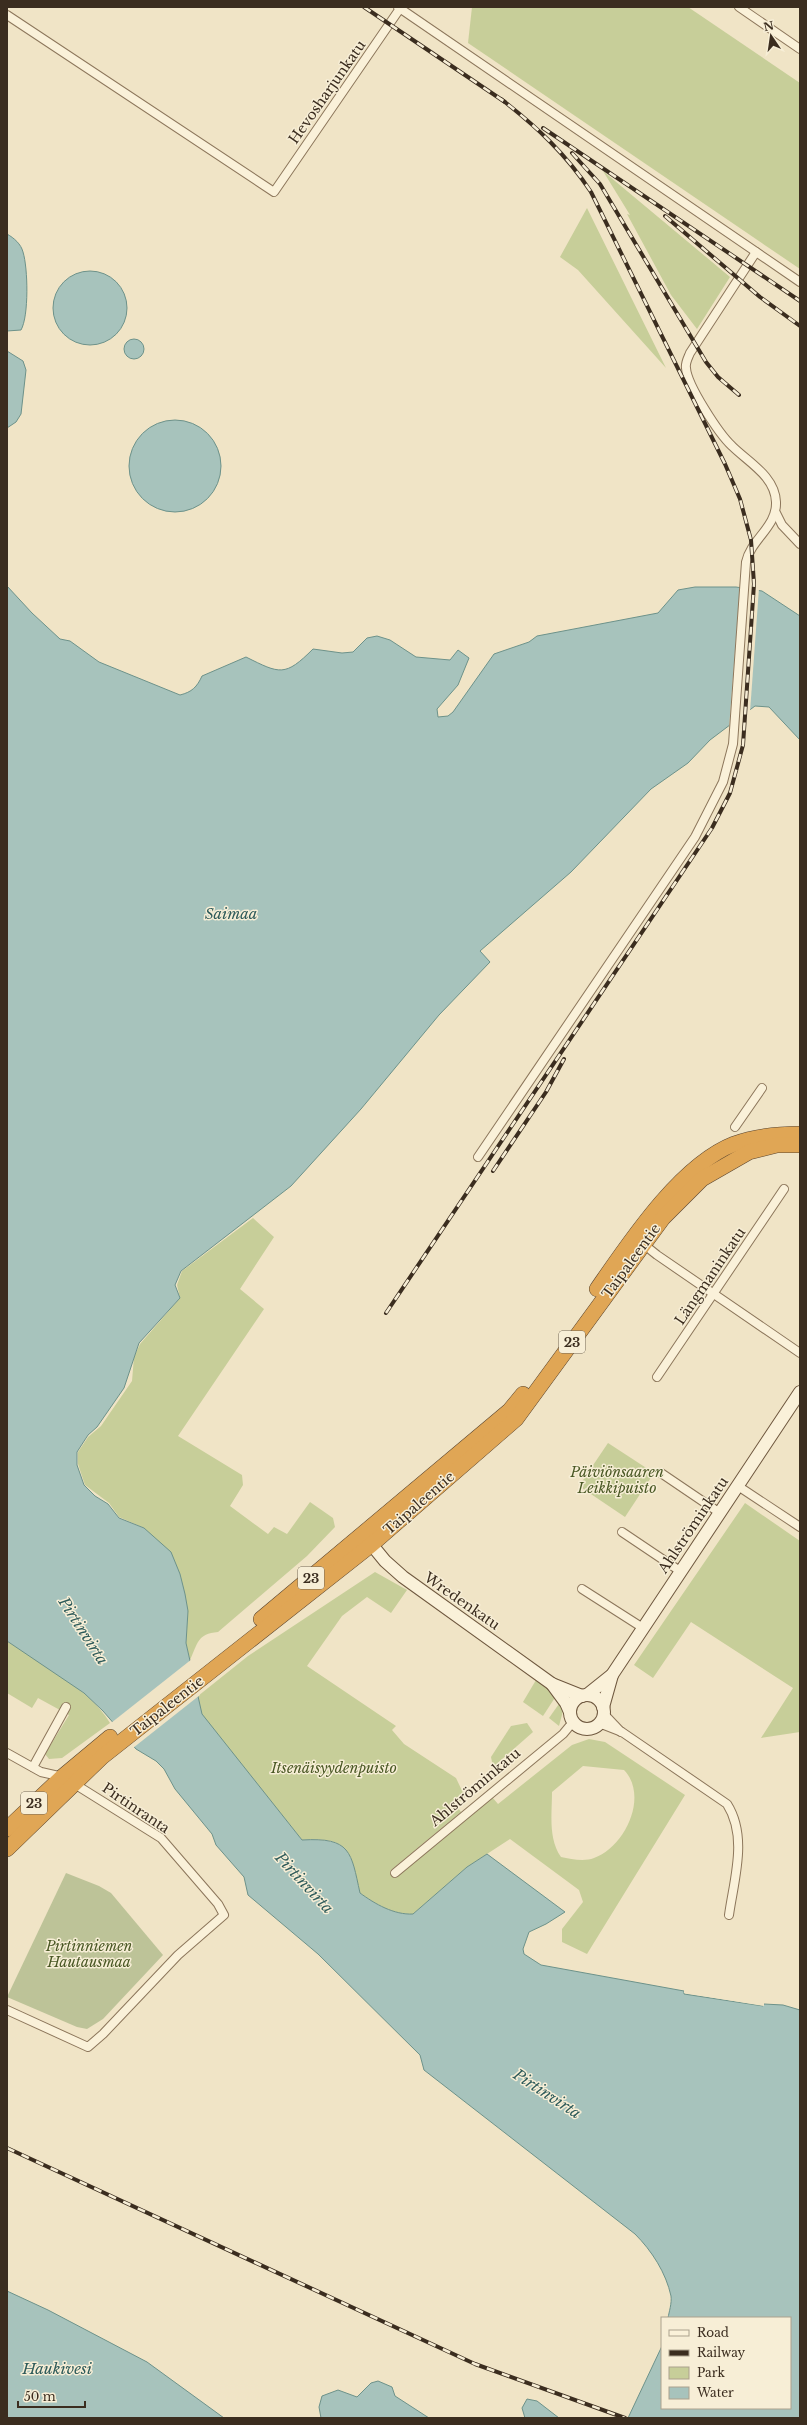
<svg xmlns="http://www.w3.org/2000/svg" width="807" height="2425" font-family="'Libre Baskerville',serif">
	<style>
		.green { fill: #c7ce99; fill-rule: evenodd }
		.cemetery { fill: #bdc398 }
		.water { fill: #a7c3bc; stroke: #6d928a }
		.pier { fill: #f0e4c6 }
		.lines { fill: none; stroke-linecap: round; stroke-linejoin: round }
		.street-casing { stroke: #8c765b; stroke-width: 10 }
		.secondary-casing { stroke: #6e573e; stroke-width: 14 }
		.highway-casing { stroke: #59442f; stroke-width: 16 }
		.street { stroke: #faf1d9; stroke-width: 8 }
		.secondary { stroke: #faf1d9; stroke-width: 12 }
		.highway { stroke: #e0a655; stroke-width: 15 }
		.rail-casing { stroke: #3b2d1f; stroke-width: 4 }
		.rail { stroke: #f7eed6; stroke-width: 2.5; stroke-dasharray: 8; stroke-linecap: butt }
		.labels { text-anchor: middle; stroke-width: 3; stroke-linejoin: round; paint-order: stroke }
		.shield { fill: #f7eed6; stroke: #736756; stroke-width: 1 }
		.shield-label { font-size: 13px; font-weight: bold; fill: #3b2d1f }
		.street-label { font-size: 14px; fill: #3b2d1f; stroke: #f7eed6 }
		.park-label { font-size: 14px; font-style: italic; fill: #4a5825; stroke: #f7eed6 }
		.water-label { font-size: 15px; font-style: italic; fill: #2e5b5a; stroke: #f7eed6 }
	</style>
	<rect width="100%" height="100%" fill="#f0e4c6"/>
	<!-- green -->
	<g class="green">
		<path d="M 472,7 L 688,7 L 800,83 L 800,269 L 468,43 Z"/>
		<path d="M 603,171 L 730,277 L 697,329 L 671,295 L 627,214 L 630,215 Z"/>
		<path d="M 587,208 L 666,368 L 578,270 L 560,257 Z"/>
		<path d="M 253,1218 L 274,1237 L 240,1289 L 264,1309 L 178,1436 L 242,1475 L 243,1485 L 230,1506 L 268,1534 L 274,1527 L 287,1534 L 310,1502 L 333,1518 L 335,1527 L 307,1556 L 218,1632 C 197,1634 198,1643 190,1660 L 186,1643 L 188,1611 L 180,1574 L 144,1528 L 119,1517 L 109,1503 L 85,1485 L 78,1464 L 78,1452 L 88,1437 L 101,1426 L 132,1381 L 134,1357 L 140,1344 L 180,1298 L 177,1285 L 182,1271 Z"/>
		<path d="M 608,1443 L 654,1473 L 625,1517 L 579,1486 Z"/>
		<path d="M 745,1503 L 800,1541 L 800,1732 L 761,1738 L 793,1688 L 691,1622 L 653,1678 L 634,1665 Z"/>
		<path d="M 375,1572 L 407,1590 L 391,1613 L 367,1597 L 342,1616 L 307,1666 L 396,1726 L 392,1730 L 404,1744 L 456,1778 L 465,1797 L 456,1805 L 461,1812 L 390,1871 L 395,1878 L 492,1797 L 498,1804 L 572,1745 L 589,1739 L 605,1742 L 685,1795 L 587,1954 L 562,1942 L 562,1929 L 583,1902 L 579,1890 L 510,1839 L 467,1867 L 413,1914 C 394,1915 375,1904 360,1893 C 351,1853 351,1836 302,1840 L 201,1714 L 198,1696 L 248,1656 ZM 583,1766 L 624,1770 C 649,1796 625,1847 594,1858 C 584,1862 571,1859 561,1857 C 548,1838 552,1814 552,1792 Z"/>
		<path d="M 7,1641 C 41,1663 89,1688 110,1723 L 62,1758 L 49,1759 L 45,1754 L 69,1715 L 38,1698 L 32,1708 L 7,1693 Z"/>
		<path d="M 536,1680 L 556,1696 L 543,1716 L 523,1702 Z"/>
		<path d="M 561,1701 L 563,1711 L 559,1726 L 549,1718 Z"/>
		<path d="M 527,1723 L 533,1732 L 493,1767 L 491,1757 L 511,1726 Z"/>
	</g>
	<!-- cemetery -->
	<path class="cemetery" d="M 66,1873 L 99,1886 L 111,1893 L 163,1955 L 103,2019 L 87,2029 L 77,2027 L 7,1997 Z"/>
	<!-- water -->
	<g class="water">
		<path d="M 7,234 C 14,238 21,244 23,252 C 28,268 29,316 21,330 L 7,331 Z"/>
		<circle cx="90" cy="308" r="37"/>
		<circle cx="134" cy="349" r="10"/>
		<path d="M 7,351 L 23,361 L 26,370 L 21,414 L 16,422 L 7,428 Z"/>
		<circle cx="175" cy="466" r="46"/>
		<path d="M 7,586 L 32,613 L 60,639 L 70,641 L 99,662 L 180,695 C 192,692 197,687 202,676 L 246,657 C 280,674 285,677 313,649 L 342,653 L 353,652 L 367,638 L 377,636 L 390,640 L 416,657 L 450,660 L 458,650 L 469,658 L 458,685 L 437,709 L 438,717 L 448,716 L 453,712 L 494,654 L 529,642 L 537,636 L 658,613 L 678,590 L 695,587 L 736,587 L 762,591 L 800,616 L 800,740 L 769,707 L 755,706 L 710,740 L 688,763 L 651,789 L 571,872 L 480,951 L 490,962 L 439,1015 L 361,1109 L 291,1186 L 181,1271 L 175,1285 L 180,1298 L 139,1343 L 124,1388 L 97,1427 L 88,1435 L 77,1452 L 77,1465 L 84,1485 L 95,1496 L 108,1504 L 119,1518 L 144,1528 L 171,1552 L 180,1574 L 185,1594 L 188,1611 L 186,1643 L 202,1714 L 302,1840 C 351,1837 351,1852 360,1893 C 375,1904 394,1915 413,1914 L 467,1867 L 487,1854 L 565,1912 L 546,1924 L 529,1932 L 523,1949 L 524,1954 L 541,1965 L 684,1991 L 684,1994 L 763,2006 L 764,2004 L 783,2005 L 800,2010 L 800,2418 L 628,2418 L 662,2346 L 662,2408 L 790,2408 L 790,2318 L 668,2318 C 669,2312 672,2303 671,2296 C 666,2273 652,2251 635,2234 L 424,2070 L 420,2055 L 318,1954 L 248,1895 L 244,1877 L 216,1845 L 212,1834 L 175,1789 L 164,1769 L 156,1761 L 136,1749 L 103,1711 L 84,1693 L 7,1641 Z"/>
		<path d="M 7,2291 L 48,2310 L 147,2362 L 224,2418 L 7,2418 Z"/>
		<path d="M 378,2381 L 392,2387 L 395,2396 L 429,2418 L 321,2418 L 319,2407 L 322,2396 L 338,2390 L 357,2397 L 371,2383 Z"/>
		<path d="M 527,2399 L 537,2401 L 559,2418 L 525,2418 L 522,2408 Z"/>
	</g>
	<!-- pier -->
	<g class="pier">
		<path d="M 740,585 L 759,588 L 750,712 L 729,728 Z"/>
		<path d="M 192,1659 L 200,1695 L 133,1748 L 111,1723 Z"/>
		<path d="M 684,1989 L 686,1992 L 762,2004 L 764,2002 L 764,2006 L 684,1993 Z"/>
	</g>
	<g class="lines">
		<!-- street casing -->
		<g class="street-casing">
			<g id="street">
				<path d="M 398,7 L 800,282"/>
				<path d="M 739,7 L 800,49"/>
				<path d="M 7,15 L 274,192 L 401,7"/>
				<path d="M 776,513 L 782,525 L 800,544"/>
				<path d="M 735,1127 L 762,1088"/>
				<path d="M 478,1157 L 695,837 L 723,782 L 733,744 L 746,562 C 751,539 777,527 776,502 C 775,476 748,462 732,446 C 719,434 687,385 686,368 C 685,363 688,358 690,353 L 756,252"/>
				<path d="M 642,1243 L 657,1255 L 800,1353"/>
				<path d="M 657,1377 L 784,1189"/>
				<path d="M 661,1473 L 720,1513"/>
				<path d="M 738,1486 L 800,1527"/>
				<path d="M 622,1532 L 680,1571"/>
				<path d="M 582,1589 L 643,1628"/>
				<path d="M 603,1713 L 621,1732"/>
				<path d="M 599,1723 L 622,1732 L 727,1804 C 748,1837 734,1879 729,1915"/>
				<path d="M 7,1753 L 41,1772 L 63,1777"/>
				<path d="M 33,1767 L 66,1707"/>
				<path d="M 395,1873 L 563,1734 L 573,1722"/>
				<path d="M 7,2010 L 88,2047 L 103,2034 L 178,1955 L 224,1915 L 218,1904 L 161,1838 L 73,1783"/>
			</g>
		</g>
		<!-- secondary casing -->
		<g class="secondary-casing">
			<g id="secondary">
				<path d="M 367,1539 L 385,1561 L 403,1577 L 552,1684 L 582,1696"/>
				<path d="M 552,1684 L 566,1703 L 570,1712"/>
				<path d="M 587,1695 L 612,1675 L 800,1392"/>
				<circle cx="587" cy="1712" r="17"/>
				<path d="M 603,1707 L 612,1675"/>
			</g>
		</g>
		<!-- highway casing -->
		<g class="highway-casing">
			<g id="highway">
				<path d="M 597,1289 C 629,1243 680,1165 734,1144 C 756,1136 777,1134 800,1134"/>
				<path d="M 261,1619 L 509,1411 L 523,1394"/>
				<path d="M 7,1829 L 62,1777 L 110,1737"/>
				<path d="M 7,1849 L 102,1757 L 371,1545 L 516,1419 L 663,1218 L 702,1179 L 749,1152 L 777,1145 L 800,1145"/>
			</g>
		</g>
		<!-- street -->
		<use href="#street" class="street"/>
		<!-- secondary -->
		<use href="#secondary" class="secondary"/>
		<!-- highway -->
		<use href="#highway" class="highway"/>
		<!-- rail casing -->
		<g class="rail-casing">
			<g id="rail">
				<path d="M 364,7 L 505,102"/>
				<path d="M 543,128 L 800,301"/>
				<path d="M 572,153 L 600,184 L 706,362 L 718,377 L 739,395"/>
				<path d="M 665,216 L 760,297 L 800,326"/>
				<path d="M 493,1171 L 546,1092 L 564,1059"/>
				<path d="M 386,1313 L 712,828 L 730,793 L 743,745 L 754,584 L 751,540 L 740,499 L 725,464 L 591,192 C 566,154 537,127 501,99"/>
				<path d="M 7,2148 L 475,2364 L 625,2418"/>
			</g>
		</g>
		<!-- rail -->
		<use href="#rail" class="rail"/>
	</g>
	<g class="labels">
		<!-- shield labels -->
		<g class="shield">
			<rect x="559" y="1331" width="26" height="22" rx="3"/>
			<rect x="298" y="1567" width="26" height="22" rx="3"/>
			<rect x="21" y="1792" width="26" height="22" rx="3"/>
		</g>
		<g class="shield-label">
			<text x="572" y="1347">23</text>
			<text x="311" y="1583">23</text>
			<text x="34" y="1808">23</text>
		</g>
		<!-- street labels -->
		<g class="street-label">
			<text transform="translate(327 92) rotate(-55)" y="5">Hevosharjunkatu</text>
			<text transform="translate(631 1261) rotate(-54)" y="5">Taipaleentie</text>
			<text transform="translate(710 1276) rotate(-56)" y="5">Längmaninkatu</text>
			<text transform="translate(419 1503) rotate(-41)" y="5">Taipaleentie</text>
			<text transform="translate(693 1525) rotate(-56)" y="5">Ahlströminkatu</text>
			<text transform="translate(462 1601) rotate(35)" y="5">Wredenkatu</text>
			<text transform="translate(167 1706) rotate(-38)" y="5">Taipaleentie</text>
			<text transform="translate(475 1787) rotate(-40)" y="5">Ahlströminkatu</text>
			<text transform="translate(136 1808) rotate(34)" y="5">Pirtinranta</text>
		</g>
		<!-- park labels -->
		<g class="park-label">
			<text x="617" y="1477">Päiviönsaaren<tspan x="617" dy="16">Leikkipuisto</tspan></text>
			<text x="334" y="1773">Itsenäisyydenpuisto</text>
			<text x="89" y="1951">Pirtinniemen<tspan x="89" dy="16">Hautausmaa</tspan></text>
		</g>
		<!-- water labels -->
		<g class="water-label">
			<text x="231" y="919">Saimaa</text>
			<text transform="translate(83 1631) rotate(57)" y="5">Pirtinvirta</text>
			<text transform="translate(304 1883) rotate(47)" y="5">Pirtinvirta</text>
			<text transform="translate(547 2094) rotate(33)" y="5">Pirtinvirta</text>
			<text x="57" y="2374">Haukivesi</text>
		</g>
	</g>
	<!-- border -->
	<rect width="807" height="2425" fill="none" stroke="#3b2d1f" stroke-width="16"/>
	<!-- legend -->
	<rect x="661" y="2317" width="130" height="92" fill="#f7eed6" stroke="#aca18d"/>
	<rect x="669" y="2330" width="20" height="6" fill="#faf1d9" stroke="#aca18d"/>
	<text x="697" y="2337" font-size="12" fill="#3b2d1f">Road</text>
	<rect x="669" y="2350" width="20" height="6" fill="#3b2d1f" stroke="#aca18d"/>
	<text x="697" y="2357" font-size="12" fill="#3b2d1f">Railway</text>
	<rect x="669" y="2367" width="20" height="12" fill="#c7ce99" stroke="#aca18d"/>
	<text x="697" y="2377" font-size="12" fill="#3b2d1f">Park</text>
	<rect x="669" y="2387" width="20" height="12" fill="#a7c3bc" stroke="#aca18d"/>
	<text x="697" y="2397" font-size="12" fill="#3b2d1f">Water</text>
	<!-- north arrow -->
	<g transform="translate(771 36) rotate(347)" stroke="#f7eed6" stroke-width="3" paint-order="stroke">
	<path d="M0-3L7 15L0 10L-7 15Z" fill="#3b2d1f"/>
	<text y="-6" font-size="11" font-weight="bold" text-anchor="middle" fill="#3b2d1f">N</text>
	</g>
	<!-- scale -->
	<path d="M18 2401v6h67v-6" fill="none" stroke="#3b2d1f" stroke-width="2"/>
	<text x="24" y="2401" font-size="12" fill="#3b2d1f" stroke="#f7eed6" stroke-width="3" paint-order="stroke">50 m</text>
</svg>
